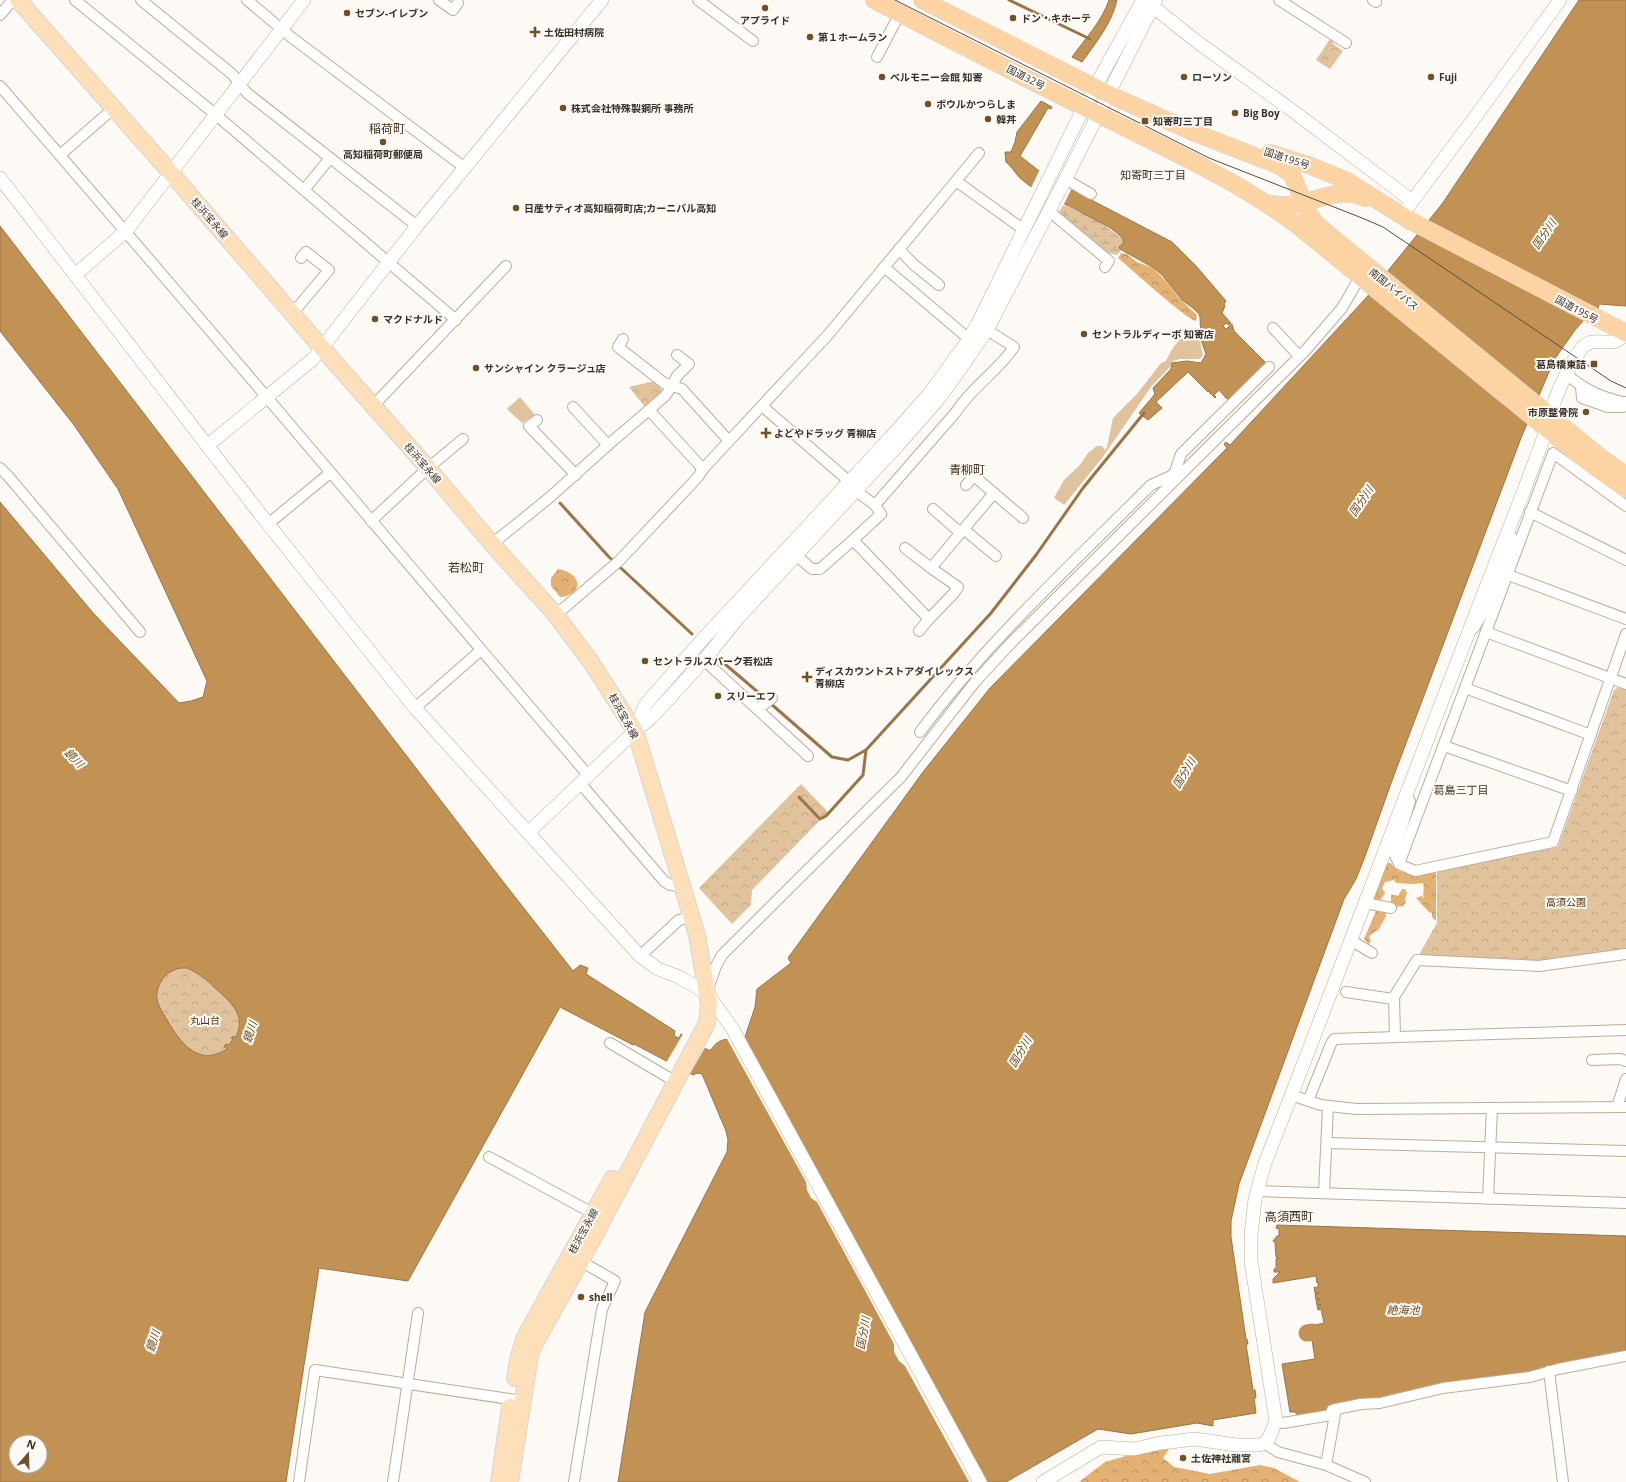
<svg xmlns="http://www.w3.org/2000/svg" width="1626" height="1482" font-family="'Open Sans','Noto Sans JP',sans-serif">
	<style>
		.grass { fill: #e0c29d }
		.forest { fill: url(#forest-crowns) }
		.wetland { fill: url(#wetland-marsh) }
		.park { fill: url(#park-crowns) }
		.water { fill: #c29254; stroke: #997547; fill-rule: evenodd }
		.pier { fill: #fdf9f5 }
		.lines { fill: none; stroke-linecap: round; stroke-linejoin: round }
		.stream { stroke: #997547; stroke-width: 3 }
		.river { stroke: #c29254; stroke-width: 17 }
		.minor-casing { stroke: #bfac96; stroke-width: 12 }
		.tertiary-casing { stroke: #bfac96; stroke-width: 14 }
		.primary-casing { stroke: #d7d6d4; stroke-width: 18 }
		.trunk-casing { stroke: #d7d6d4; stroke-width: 18 }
		.minor { stroke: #fff; stroke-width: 10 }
		.tertiary { stroke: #fff; stroke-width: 13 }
		.primary { stroke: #fddfba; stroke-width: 16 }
		.trunk { stroke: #fcd4a3; stroke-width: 17 }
		.tram { stroke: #554e46; stroke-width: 1 }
		.poi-dot { fill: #705026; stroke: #fdf9f5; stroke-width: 1.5 }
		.labels { text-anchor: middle; stroke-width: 4; stroke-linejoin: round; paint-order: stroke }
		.poi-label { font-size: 10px; font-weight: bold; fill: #393128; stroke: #fdf9f5; text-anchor: start }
		.street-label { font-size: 10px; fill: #393128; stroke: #fdf9f5 }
		.park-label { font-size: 10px; fill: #533200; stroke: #fdf9f5 }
		.neighbourhood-label { font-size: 11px; fill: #433320; stroke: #fdf9f5 }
		.water-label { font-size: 11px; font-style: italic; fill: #6b4a1b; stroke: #fdf9f5 }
		.quarter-label { font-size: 12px; fill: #433320; stroke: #fdf9f5 }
	</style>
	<defs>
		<pattern id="forest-crowns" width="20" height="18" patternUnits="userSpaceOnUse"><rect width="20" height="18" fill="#e3b173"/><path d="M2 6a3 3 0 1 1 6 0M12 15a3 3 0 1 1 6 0" fill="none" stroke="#b9915e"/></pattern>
		<pattern id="wetland-marsh" width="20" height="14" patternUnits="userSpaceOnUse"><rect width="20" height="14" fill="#e0c29d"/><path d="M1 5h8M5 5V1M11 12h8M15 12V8" fill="none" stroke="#c1a787"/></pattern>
		<pattern id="park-crowns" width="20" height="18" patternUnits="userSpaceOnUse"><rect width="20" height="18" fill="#e0c29d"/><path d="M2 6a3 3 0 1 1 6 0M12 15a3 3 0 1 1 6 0" fill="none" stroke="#c1a787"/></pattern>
	</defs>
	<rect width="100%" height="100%" fill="#fdf9f5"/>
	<!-- grass -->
	<g class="grass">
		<path d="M 1189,328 L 1198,333 L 1203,355 L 1200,359 L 1180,359 L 1173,361 L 1170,367 L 1151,387 L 1102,458 L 1064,505 L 1054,498 L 1064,480 L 1080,465 L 1088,453 L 1097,446 L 1102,446 L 1105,450 L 1107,447 L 1113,418 L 1137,394 L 1161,363 L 1166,361 L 1172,349 Z"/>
		<path d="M 520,397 L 535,415 L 522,423 L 507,409 Z"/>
	</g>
	<!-- forest -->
	<g class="forest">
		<path d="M 1121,253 L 1127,254 L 1137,262 L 1153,268 L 1166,281 L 1180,299 L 1197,315 L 1196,321 C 1186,319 1130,268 1118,258 Z"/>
		<path d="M 558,569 C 583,573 584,595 560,597 L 551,586 L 551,578 Z"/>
		<path d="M 1388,863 L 1391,863 C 1398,878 1423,874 1436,871 L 1436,921 L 1432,917 L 1432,913 L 1429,912 L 1416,898 L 1422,896 L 1424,899 C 1422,893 1425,889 1423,883 L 1413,884 L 1396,883 L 1394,880 L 1385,882 L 1382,888 L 1385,893 L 1380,901 L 1376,902 L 1372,898 L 1384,866 Z"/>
		<path d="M 1402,889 L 1405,889 L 1407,893 L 1405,899 L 1406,902 L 1403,906 L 1394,907 L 1391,903 L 1391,895 L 1396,895 L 1398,896 Z"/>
		<path d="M 1380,908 L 1385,910 L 1386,916 L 1379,929 L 1369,936 L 1371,941 L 1369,944 L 1364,939 L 1376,911 Z"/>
		<path d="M 1171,1446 L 1163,1458 L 1174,1467 L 1210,1474 L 1260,1465 L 1274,1468 L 1300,1482 L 1079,1482 L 1105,1462 L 1136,1453 Z"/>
	</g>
	<!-- wetland -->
	<path class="wetland" d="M 1063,205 C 1075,208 1121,232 1124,243 L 1119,247 L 1121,250 L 1117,255 L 1103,252 L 1062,216 L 1059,212 Z"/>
	<!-- park -->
	<g class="park">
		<path d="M 1330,39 L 1333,41 L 1333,44 L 1343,51 L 1330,69 L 1316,60 Z"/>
		<path d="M 655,381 L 661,388 L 661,393 L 645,407 L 629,387 Z"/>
		<path d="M 1619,687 L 1626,689 L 1626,952 L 1537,963 L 1422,957 L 1420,953 L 1437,923 L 1437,871 L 1558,847 L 1614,690 Z"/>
		<path d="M 801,784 L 828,812 L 752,890 L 751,905 L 732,924 L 699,888 Z"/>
		<path d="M 187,968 C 198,973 206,979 215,988 C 231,1001 248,1016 235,1038 L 233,1036 C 233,1042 228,1048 223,1051 C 214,1056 200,1056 191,1051 C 182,1046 177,1035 171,1027 C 167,1019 159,1009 157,1000 C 155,988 163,974 174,969 C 178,968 183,968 187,968 Z"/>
	</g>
	<!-- water -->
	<g class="water">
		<path d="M 1109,0 L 1117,0 C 1112,23 1095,44 1082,62 L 1072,57 C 1085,39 1102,21 1109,0 Z"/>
		<path d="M 1579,0 L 1626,0 L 1626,306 L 1599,304 L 1598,309 L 1584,320 L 1575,330 L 1554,360 L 1521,438 L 1394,775 L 1364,859 L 1356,879 L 1344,899 L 1239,1184 L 1231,1221 L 1231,1237 L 1246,1339 L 1247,1339 L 1248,1344 L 1246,1344 L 1253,1390 L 1255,1390 L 1256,1398 L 1254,1398 L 1256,1413 L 1213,1420 L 1213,1426 L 1197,1423 L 1131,1434 L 1098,1429 L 1006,1482 L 618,1482 L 645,1312 L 727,1152 L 728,1140 L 726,1131 L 702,1074 L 697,1073 L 693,1075 L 634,1044 L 633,1045 L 560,1007 L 408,1281 L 319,1268 L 286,1482 L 0,1482 L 0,502 L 94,614 L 179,703 L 191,701 L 203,697 L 207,681 L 118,489 L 74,425 L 0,331 L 0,226 L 501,879 L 573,971 L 580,965 L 588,968 L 586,974 L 675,1031 L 674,1036 L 679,1038 L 681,1034 L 708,1050 L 711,1050 C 720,1035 731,1041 745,1037 L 755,1007 L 757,989 L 791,963 L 788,958 L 923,772 L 990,688 L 1227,448 L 1224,444 L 1226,442 L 1230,445 L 1366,298 L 1442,204 ZM 187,968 C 198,973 206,979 215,988 C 230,1001 248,1016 235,1038 L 233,1036 L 231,1038 L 233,1039 L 229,1045 L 226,1044 L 224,1046 L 227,1049 C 200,1066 183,1046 170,1025 C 166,1018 159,1008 157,1000 C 155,988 163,974 174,970 C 178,968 183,968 187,968 ZM 16,1442 L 40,1442 L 40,1466 L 16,1466 Z"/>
		<path d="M 1041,101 L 1052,107 L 1051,109 L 1048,108 L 1020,156 L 1039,171 L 1072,190 L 1172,242 L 1196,266 L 1226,301 L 1224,304 L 1225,306 L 1222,313 L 1231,323 L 1229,325 L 1226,323 L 1223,326 L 1226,329 L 1232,324 L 1234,331 L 1266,363 L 1229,399 L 1227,399 L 1219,390 L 1214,395 L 1216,397 L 1215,398 L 1209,392 L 1210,390 L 1208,392 L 1188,372 L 1156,402 L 1162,408 L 1148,420 L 1139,413 L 1155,394 L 1153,388 L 1171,369 L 1172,363 L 1187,361 L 1201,363 L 1206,354 L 1201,340 L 1200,317 L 1199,314 L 1193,308 L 1182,300 L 1163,276 L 1154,268 L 1120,249 L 1119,247 L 1124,243 C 1122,234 1109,227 1101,223 C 1093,219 1085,214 1077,210 C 1058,200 1036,193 1020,178 C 1015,173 1012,167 1006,162 L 1005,152 L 1011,152 L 1015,142 L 1017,132 Z"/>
		<path d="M 1277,1225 L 1626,1236 L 1626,1353 L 1329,1413 L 1298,1416 L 1295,1412 L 1290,1412 L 1282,1364 L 1315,1359 L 1312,1340 L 1317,1336 L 1315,1325 L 1324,1323 L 1321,1309 L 1318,1310 L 1317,1306 L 1321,1305 L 1317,1305 L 1316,1301 L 1320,1299 L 1316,1300 L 1315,1294 L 1319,1293 L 1315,1293 L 1314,1287 L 1317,1288 L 1319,1283 L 1317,1283 L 1316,1276 L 1273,1283 L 1273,1279 L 1280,1272 L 1274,1272 L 1274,1269 L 1276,1269 L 1276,1259 L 1279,1258 L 1276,1257 L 1275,1242 L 1273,1241 L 1277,1236 L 1279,1236 L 1279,1229 L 1276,1228 Z"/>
	</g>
	<!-- pier -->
	<g class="pier">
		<path d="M 1040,169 L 1072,188 L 1063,206 L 1031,188 Z"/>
		<path d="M 683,1034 L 706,1046 L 689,1075 L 666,1063 Z"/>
		<path d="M 743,1034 L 987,1481 L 988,1482 L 969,1482 L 905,1366 L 899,1361 L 894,1352 L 894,1344 L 817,1202 L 811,1198 L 807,1190 L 806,1182 L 726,1037 L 743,1035 Z"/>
	</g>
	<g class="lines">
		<!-- stream -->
		<g class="stream">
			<path d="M 1009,0 L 1090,39"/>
			<path d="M 560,503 L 609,557 L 692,634"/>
			<path d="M 719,659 L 766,699"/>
			<path d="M 770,703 L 832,757 L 848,760 L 866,750 L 991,613 L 1036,555 L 1083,488 L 1144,413"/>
			<path d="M 799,797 L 820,819 L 826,816 L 863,775 L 866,750"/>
		</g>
		<!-- river -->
		<path class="river" d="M 1307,1333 L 1313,1332"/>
		<!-- minor casing -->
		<g class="minor-casing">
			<g id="minor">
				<path d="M 75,0 L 215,114 L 456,320"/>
				<path d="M 141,0 L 232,74 L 247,93 L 417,226"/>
				<path d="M 247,0 L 291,37 L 465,168"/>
				<path d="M 439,0 L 453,10 L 458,3"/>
				<path d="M 698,0 L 753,41"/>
				<path d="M 1279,0 L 1346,43"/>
				<path d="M 1373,0 L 1376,2"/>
				<path d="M 0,15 L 13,0"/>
				<path d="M 877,57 L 900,13"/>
				<path d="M 0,86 C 198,314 392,546 588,775"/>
				<path d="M 60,155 L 114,108"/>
				<path d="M 1065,179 L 1091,194"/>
				<path d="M 956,181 L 979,153"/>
				<path d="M 304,190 L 330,158"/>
				<path d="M 1049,211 L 1109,261 L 1105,267"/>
				<path d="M 899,249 L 913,264 L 939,285"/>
				<path d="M 884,267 L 969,339"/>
				<path d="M 292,314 L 329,270 L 306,252 L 301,258"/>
				<path d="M 1273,328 L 1299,356"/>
				<path d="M 623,339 L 618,347 L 664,383 L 672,386 L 677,376 L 689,364 L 677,355"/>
				<path d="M 1567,375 C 1587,391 1601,397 1626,403"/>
				<path d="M 1581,387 L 1582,398 L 1608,407 L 1623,407 L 1625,402"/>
				<path d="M 373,406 L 506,266"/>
				<path d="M 762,406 L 843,476 L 856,491 L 875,505 L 956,412 C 972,387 998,371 1014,347 L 987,330"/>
				<path d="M 573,407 L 608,445"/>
				<path d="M 649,410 L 703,469 L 729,441"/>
				<path d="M 537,420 L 529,426 L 576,475"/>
				<path d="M 0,468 L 8,476 L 140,632"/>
				<path d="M 1175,480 L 1171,476 L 1175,472 L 1181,454 L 1269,367"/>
				<path d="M 966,485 L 974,476 L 1023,518"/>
				<path d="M 933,509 L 956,529 L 967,532 L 996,556"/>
				<path d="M 1530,512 L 1626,560"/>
				<path d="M 371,521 L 428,468 L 463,439"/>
				<path d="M 268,524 L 330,473"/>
				<path d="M 853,540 L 881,514 L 875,505"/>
				<path d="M 492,544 L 549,498 L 608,445 L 649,410 L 665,396 L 672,386 L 682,389 L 729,441 L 827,336 L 956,181 L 1024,230"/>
				<path d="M 905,548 L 931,568"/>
				<path d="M 796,555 L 812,569 L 820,569 L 853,540 L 929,619 L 954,593 L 958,587 L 931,568 L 994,493"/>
				<path d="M 1500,572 L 1626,619"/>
				<path d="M 555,614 L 564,608 L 619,561 L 698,477 L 703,469"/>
				<path d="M 1474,628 C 1492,601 1502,568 1512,537"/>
				<path d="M 919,631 L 929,619"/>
				<path d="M 1486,632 L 1626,684"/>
				<path d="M 704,660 L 808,756"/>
				<path d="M 1465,688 L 1591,735"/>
				<path d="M 415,708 L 481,650"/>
				<path d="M 758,709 L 772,698"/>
				<path d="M 920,732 C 987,642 1071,565 1151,485 L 1171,476"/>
				<path d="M 1444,746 L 1572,791"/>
				<path d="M 580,783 L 664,881 L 670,885 L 683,886"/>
				<path d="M 1406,795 L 1410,801 L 1394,853 L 1399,864 L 1415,871 L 1553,842 L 1626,634"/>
				<path d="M 1399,864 L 1553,453 L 1626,506"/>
				<path d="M 1365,903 L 1391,908"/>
				<path d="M 1352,941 L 1372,953"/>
				<path d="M 640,956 L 679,920 L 692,917"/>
				<path d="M 708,989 L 716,966 L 722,955 L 901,777 L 975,682 L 1011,643 L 1305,351 L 1342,308 L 1360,277"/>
				<path d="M 1346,992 L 1393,999"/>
				<path d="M 1395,1037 L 1394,997 L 1417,960 L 1539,966 L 1626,954"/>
				<path d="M 610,1043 L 676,1082"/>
				<path d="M 1592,1060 L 1620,1059 L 1626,1061"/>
				<path d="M 1291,1095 L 1321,1105 L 1356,1109 L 1626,1107"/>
				<path d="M 1308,1101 L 1331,1044 L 1334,1039 L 1626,1030"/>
				<path d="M 1617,1107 L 1626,1079"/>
				<path d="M 1327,1143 L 1626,1151"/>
				<path d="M 489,1157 L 598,1216"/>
				<path d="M 1256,1191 L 1626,1203"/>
				<path d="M 1324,1193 L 1328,1107"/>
				<path d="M 1488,1199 L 1492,1108"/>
				<path d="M 1549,1371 L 1563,1482"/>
				<path d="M 1283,1423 L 1331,1415 L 1332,1410 L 1336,1409"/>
				<path d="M 1264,1443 L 1278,1452 L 1326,1465 L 1365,1482"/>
				<path d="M 1326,1465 L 1336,1409 L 1361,1404 L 1380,1403 L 1443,1388 L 1530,1377 L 1558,1369 L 1626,1356"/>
				<path d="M 299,1482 L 315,1370 L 523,1401"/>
				<path d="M 393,1482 L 418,1313"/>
				<path d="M 574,1482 L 602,1309 L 615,1281 L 577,1259"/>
			</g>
		</g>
		<!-- tertiary casing -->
		<g class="tertiary-casing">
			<g id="tertiary">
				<path d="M 1146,1 L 1196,41 L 1297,114 L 1412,201"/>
				<path d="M 0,178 L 268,524 L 415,708 L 640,956 L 658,969 L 677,976 L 707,993 L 732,1028 L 980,1482"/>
				<path d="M 1401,216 L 1473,120 L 1560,0"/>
				<path d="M 75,275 L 126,231 L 304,0"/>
				<path d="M 207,446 L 313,359 L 417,226 L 602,0"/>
				<path d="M 635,730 L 645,705 L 701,641 L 891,437 L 929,394 L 969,339 L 981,317 L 1084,107 L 1143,0"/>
				<path d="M 528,833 L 635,731 L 652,717 L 704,660 L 739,617 L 898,445 L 936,402 L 954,378 L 987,330 L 1064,182 L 1156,0"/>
				<path d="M 1043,1482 L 1101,1447 L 1134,1449 L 1161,1443 L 1195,1439 L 1236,1445 L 1259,1445 L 1264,1443 L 1269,1438 L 1276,1421 L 1251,1261 L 1251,1235 L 1255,1199 L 1265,1163 C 1353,938 1436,712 1525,488 C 1532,468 1540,449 1546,430 C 1548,423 1549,416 1552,409 C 1556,394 1572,360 1582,348 C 1594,333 1616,352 1624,333"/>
			</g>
		</g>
		<!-- primary casing -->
		<g class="primary-casing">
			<g id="primary">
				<path d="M 18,0 L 170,172 L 322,348 L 428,468 L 492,544 L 555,614 L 591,662 L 635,731 L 641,750 L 697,935 L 709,1005 L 707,1023 L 581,1261 L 536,1341 L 530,1355 L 528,1368 L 510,1482"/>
				<path d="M 515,1378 L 519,1356 L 525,1337 L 612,1179"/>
				<path d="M 499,1482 L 510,1407"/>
			</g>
		</g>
		<!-- trunk casing -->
		<g class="trunk-casing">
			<g id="trunk">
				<path d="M 874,0 C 949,39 1024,78 1100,115 C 1167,149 1237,180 1297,225 L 1562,441 L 1593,466 L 1626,489"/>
				<path d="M 922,0 L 1108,94 L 1193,132 L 1280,166 L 1292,175 L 1308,212 L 1316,224 L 1599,456 L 1621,472"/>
				<path d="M 1270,153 L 1311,166 L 1345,180 L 1409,220 L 1626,333"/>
				<path d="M 1268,203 C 1303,214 1331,182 1365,198"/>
			</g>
		</g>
		<!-- minor -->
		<use href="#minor" class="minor"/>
		<!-- tertiary -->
		<use href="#tertiary" class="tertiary"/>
		<!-- primary -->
		<use href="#primary" class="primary"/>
		<!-- trunk -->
		<use href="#trunk" class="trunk"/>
		<!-- tram -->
		<path class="tram" d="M 895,0 L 1209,158 L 1362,218 L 1383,227 L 1611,381 L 1626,388"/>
	</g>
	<!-- markers -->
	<g class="poi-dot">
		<circle cx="765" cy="8" r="4"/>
		<circle cx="347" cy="13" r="4"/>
		<circle cx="1013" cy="18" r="4"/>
		<path d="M533 26h4v4h4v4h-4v4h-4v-4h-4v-4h4z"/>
		<circle cx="810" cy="37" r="4"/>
		<circle cx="882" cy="77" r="4"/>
		<circle cx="1184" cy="77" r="4"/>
		<circle cx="1431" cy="77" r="4"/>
		<circle cx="928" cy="104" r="4"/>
		<circle cx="563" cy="108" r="4"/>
		<circle cx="1235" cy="113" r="4"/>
		<circle cx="988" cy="119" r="4"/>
		<rect x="1141" y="117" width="8" height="8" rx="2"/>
		<circle cx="383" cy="142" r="4"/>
		<circle cx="516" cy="208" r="4"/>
		<circle cx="375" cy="319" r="4"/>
		<circle cx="1084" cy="334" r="4"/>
		<rect x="1590" y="360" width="8" height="8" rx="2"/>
		<circle cx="476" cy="368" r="4"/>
		<circle cx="1586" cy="412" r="4"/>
		<path d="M764 427h4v4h4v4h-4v4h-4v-4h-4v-4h4z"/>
		<circle cx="645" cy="661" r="4"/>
		<path d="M805 671h4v4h4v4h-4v4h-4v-4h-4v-4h4z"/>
		<circle cx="718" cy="696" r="4"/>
		<circle cx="581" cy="1297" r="4"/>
		<circle cx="1183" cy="1458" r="4"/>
	</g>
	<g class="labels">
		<!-- poi labels -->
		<g class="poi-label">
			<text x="355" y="17">セブン-イレブン</text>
			<text x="1021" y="22">ドン・キホーテ</text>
			<text x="765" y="24" text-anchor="middle">アプライド</text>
			<text x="544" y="36">土佐田村病院</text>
			<text x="818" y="41">第１ホームラン</text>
			<text x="890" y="81">ベルモニー会館 知寄</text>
			<text x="1192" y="81">ローソン</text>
			<text x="1439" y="81">Fuji</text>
			<text x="936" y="108">ボウルかつらしま</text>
			<text x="571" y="112">株式会社特殊製鋼所 事務所</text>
			<text x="1243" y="117">Big Boy</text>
			<text x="996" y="123">韓丼</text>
			<text x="1153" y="125">知寄町三丁目</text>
			<text x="383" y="158" text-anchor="middle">高知稲荷町郵便局</text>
			<text x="524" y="212">日産サティオ高知稲荷町店;カーニバル高知</text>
			<text x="383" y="323">マクドナルド</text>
			<text x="1092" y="338">セントラルディーボ 知寄店</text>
			<text x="1586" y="368" text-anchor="end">葛島橋東詰</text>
			<text x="484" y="372">サンシャイン クラージュ店</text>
			<text x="1578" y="416" text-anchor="end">市原整骨院</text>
			<text x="774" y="437">よどやドラッグ 青柳店</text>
			<text x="653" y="665">セントラルスパーク若松店</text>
			<text x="815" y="675">ディスカウントストアダイレックス<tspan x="815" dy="12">青柳店</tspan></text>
			<text x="726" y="700">スリーエフ</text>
			<text x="589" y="1301">shell</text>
			<text x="1191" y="1462">土佐神社離宮</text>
		</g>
		<!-- street labels -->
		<g class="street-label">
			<text transform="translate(1026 77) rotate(27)" y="4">国道32号</text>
			<text transform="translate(1287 158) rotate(18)" y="4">国道195号</text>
			<text transform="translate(210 218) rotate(49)" y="4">桂浜宝永線</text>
			<text transform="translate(1394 289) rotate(39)" y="4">南国バイパス</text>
			<text transform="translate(1577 309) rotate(28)" y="4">国道195号</text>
			<text transform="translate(423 463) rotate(49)" y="4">桂浜宝永線</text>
			<text transform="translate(624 716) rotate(61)" y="4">桂浜宝永線</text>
			<text transform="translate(583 1231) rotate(-61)" y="4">桂浜宝永線</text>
		</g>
		<!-- park labels -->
		<g class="park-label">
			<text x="1566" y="906">高須公園</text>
			<text x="205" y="1024">丸山台</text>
		</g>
		<!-- neighbourhood labels -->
		<g class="neighbourhood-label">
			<text x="1153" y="179">知寄町三丁目</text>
			<text x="1461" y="794">葛島三丁目</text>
		</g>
		<!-- water labels -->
		<g class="water-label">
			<text transform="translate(1544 234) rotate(-56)" y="4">国分川</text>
			<text transform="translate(1361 501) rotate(-56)" y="4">国分川</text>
			<text transform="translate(74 758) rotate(45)" y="4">鏡川</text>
			<text transform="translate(1184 773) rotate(-59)" y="4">国分川</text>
			<text transform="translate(250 1032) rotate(-73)" y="4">鏡川</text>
			<text transform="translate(1020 1052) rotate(-59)" y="4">国分川</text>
			<text x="1403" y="1314">絶海池</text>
			<text transform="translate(863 1333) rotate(-80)" y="4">国分川</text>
			<text transform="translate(153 1341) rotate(-73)" y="4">鏡川</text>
		</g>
		<!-- quarter labels -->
		<g class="quarter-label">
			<text x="387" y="133">稲荷町</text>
			<text x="967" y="474">青柳町</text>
			<text x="466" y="572">若松町</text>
			<text x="1289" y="1221">高須西町</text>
		</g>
	</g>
	<!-- north arrow -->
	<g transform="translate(28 1454) rotate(20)"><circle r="19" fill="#fdf9f5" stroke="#afa9a3"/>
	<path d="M0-3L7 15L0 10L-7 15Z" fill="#705026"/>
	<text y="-6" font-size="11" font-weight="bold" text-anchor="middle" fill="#393128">N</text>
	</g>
</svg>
